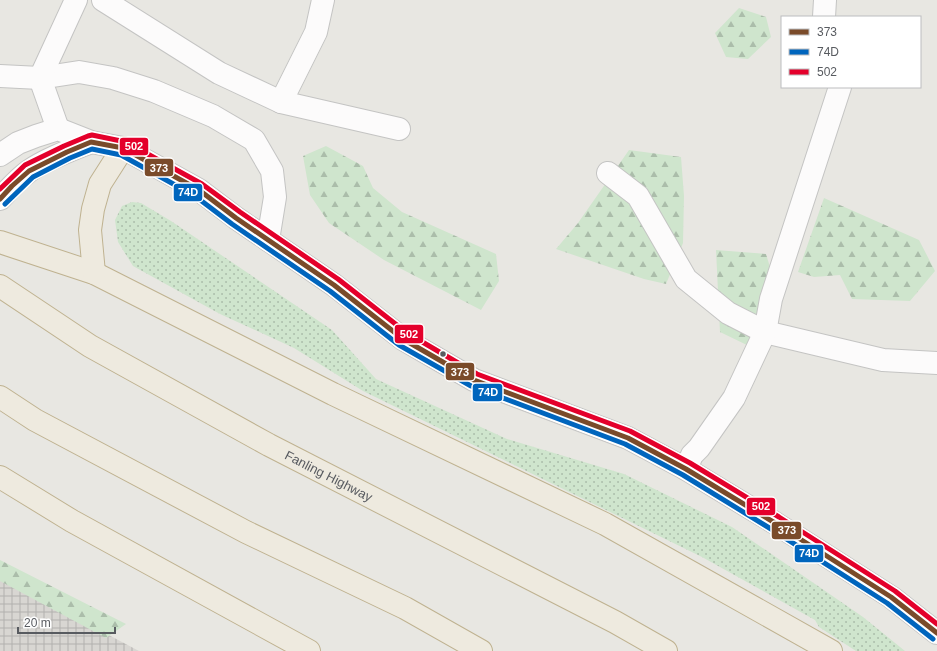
<svg xmlns="http://www.w3.org/2000/svg" width="937" height="651" font-family="Arial,sans-serif">
	<style>
		.industrial { fill: url(#industrial-grid) }
		.grass { fill: url(#grass-dots) }
		.forest { fill: url(#forest-firs) }
		.lines { fill: none; stroke-linecap: round; stroke-linejoin: round }
		.street-casing { stroke: #c4c4c3; stroke-width: 24 }
		.secondary-casing { stroke: #c5c5c4; stroke-width: 24 }
		.highway-casing { stroke: #bfb290; stroke-width: 24 }
		.street { stroke: #fcfbfb; stroke-width: 22 }
		.secondary { stroke: #fcfbfb; stroke-width: 22 }
		.highway { stroke: #eeeadf; stroke-width: 22 }
		.bus-1-casing { stroke: #fff; stroke-width: 8 }
		.bus-2-casing { stroke: #fff; stroke-width: 8 }
		.bus-3-casing { stroke: #fff; stroke-width: 8 }
		.bus-1 { stroke: #7a4b2a; stroke-width: 5 }
		.bus-2 { stroke: #0065bd; stroke-width: 5 }
		.bus-3 { stroke: #e4002b; stroke-width: 5 }
		.bus-dot { fill: #585b60; stroke: #fff; stroke-width: 1.5 }
		.labels { text-anchor: middle; stroke-width: 3.5; stroke-linejoin: round; paint-order: stroke }
		.street-label { font-size: 13px; fill: #585b60; stroke: #fff }
		.line-badge { stroke: #fff; stroke-width: 1.5 }
		.badge-label { font-size: 11px; text-anchor: middle; font-weight: bold; fill: #fff }
	</style>
	<defs>
		<pattern id="industrial-grid" width="8" height="8" patternUnits="userSpaceOnUse"><rect width="8" height="8" fill="#d8d6d2"/><path d="M0 4h8M4 0v8" fill="none" stroke="#b2b1ae"/></pattern>
		<pattern id="grass-dots" width="8" height="8" patternUnits="userSpaceOnUse"><rect width="8" height="8" fill="#cfe5cd"/><path d="M2 2h.1M6 6h.1" fill="none" stroke="#abbdaa" stroke-width="1.8" stroke-linecap="round"/></pattern>
		<pattern id="forest-firs" width="22" height="20" patternUnits="userSpaceOnUse"><rect width="22" height="20" fill="#cfe5cd"/><path d="M5 1l3.5 6h-7zM16 11l3.5 6h-7z" fill="#abbdaa"/></pattern>
	</defs>
	<rect width="100%" height="100%" fill="#e8e7e2"/>
	<!-- industrial -->
	<path class="industrial" d="M 0,578 L 16,586 L 139,651 L 0,651 Z"/>
	<!-- grass -->
	<path class="grass" d="M 132,202 L 141,203 L 171,221 L 332,330 L 376,379 L 507,439 L 624,474 L 732,527 L 863,617 L 905,651 L 856,651 L 819,627 L 815,620 L 702,557 L 363,391 L 294,348 L 220,314 L 133,266 L 118,242 L 115,220 L 122,206 Z"/>
	<!-- forest -->
	<g class="forest">
		<path d="M 739,8 L 766,17 L 771,37 L 748,59 L 726,57 L 715,33 Z"/>
		<path d="M 326,146 L 363,166 L 373,188 L 402,212 L 496,254 L 499,281 L 481,310 L 384,260 L 329,223 L 310,195 L 303,156 Z"/>
		<path d="M 629,150 L 681,157 L 684,196 L 683,243 L 666,284 L 644,279 L 556,249 L 578,223 Z"/>
		<path d="M 824,198 L 919,240 L 935,271 L 910,301 L 852,299 L 840,275 L 814,277 L 798,272 Z"/>
		<path d="M 716,250 L 766,254 L 781,303 L 751,347 L 720,332 Z"/>
		<path d="M 0,560 L 126,624 L 106,638 L 0,581 Z"/>
	</g>
	<g class="lines">
		<!-- street casing -->
		<g class="street-casing">
			<g id="street">
				<path d="M 103,0 L 219,73 L 281,102 L 399,129"/>
				<path d="M 824,17 L 825,0"/>
				<path d="M 0,76 L 40,78 L 79,72 L 113,78 L 154,91 L 213,116 L 254,140 L 272,171 L 275,197 L 268,240"/>
				<path d="M 281,102 L 316,32 L 323,0"/>
				<path d="M 58,129 L 40,78 L 76,0"/>
				<path d="M 608,173 L 638,196 L 686,279 L 728,313 L 765,332 L 883,360 L 937,363"/>
				<path d="M 686,469 L 692,455 L 699,448 L 734,398 L 765,332 L 771,299 L 840,87"/>
			</g>
		</g>
		<!-- secondary casing -->
		<g class="secondary-casing">
			<g id="secondary">
				<path d="M 0,155 L 18,143 L 36,136 L 58,129 L 91,142 L 123,148 L 199,190 L 236,218 L 334,285 L 403,339 L 474,380 L 628,438 L 686,469 L 775,523 L 891,597 L 937,633"/>
				<path d="M 0,199 C 9,189 18,179 29,171 C 46,159 71,150 91,142"/>
			</g>
		</g>
		<!-- highway casing -->
		<g class="highway-casing">
			<g id="highway">
				<path d="M 0,242 L 94,273 L 333,394 L 605,524 L 831,651"/>
				<path d="M 94,273 L 90,230 L 93,209 L 100,184 L 123,148"/>
				<path id="s1" d="M 0,286 L 90,346 L 269,445 L 615,622 L 666,651"/>
				<path d="M 0,397 L 35,420 L 246,532 L 405,608 L 481,651"/>
				<path d="M 0,477 L 72,521 L 309,651"/>
			</g>
		</g>
		<!-- street -->
		<use href="#street" class="street"/>
		<!-- secondary -->
		<use href="#secondary" class="secondary"/>
		<!-- highway -->
		<use href="#highway" class="highway"/>
		<!-- bus-1 casing -->
		<g class="bus-1-casing">
			<path id="bus-1" d="M 0,199 L 12,186 L 29,171 L 67,152 L 91,142 L 123,148 L 199,190 L 236,218 L 334,285 L 403,339 L 474,380 L 628,438 L 686,469 L 775,523 L 891,597 L 937,633"/>
		</g>
		<!-- bus-2 casing -->
		<g class="bus-2-casing">
			<path id="bus-2" d="M 5,204 L 33,177 L 70,158 L 92,149 L 121,155 L 195,196 L 232,224 L 330,291 L 399,345 L 471,386 L 625,444 L 683,475 L 771,529 L 887,603 L 933,639"/>
		</g>
		<!-- bus-3 casing -->
		<g class="bus-3-casing">
			<path id="bus-3" d="M 0,189 L 25,165 L 64,146 L 88,136 L 92,135 L 126,142 L 202,184 L 240,212 L 338,279 L 407,333 L 477,374 L 630,431 L 690,463 L 779,517 L 895,591 L 937,624"/>
		</g>
		<!-- bus-1 -->
		<use href="#bus-1" class="bus-1"/>
		<!-- bus-2 -->
		<use href="#bus-2" class="bus-2"/>
		<!-- bus-3 -->
		<use href="#bus-3" class="bus-3"/>
	</g>
	<!-- markers -->
	<circle class="bus-dot" cx="443" cy="354" r="3.5"/>
	<g class="labels">
		<!-- street labels -->
		<g class="street-label">
			<text dy="5" stroke="none"><textPath href="#s1" startOffset="380">Fanling Highway</textPath></text>
		</g>
	</g>
	<g class="line-badge">
		<rect x="119" y="137" width="30" height="19" rx="4" fill="#e4002b"/>
		<rect x="144" y="158" width="30" height="19" rx="4" fill="#7a4b2a"/>
		<rect x="173" y="183" width="30" height="19" rx="4" fill="#0065bd"/>
		<rect x="394" y="324" width="30" height="20" rx="4" fill="#e4002b"/>
		<rect x="445" y="362" width="30" height="19" rx="4" fill="#7a4b2a"/>
		<rect x="472" y="383" width="31" height="19" rx="4" fill="#0065bd"/>
		<rect x="746" y="497" width="30" height="19" rx="4" fill="#e4002b"/>
		<rect x="771" y="521" width="31" height="19" rx="4" fill="#7a4b2a"/>
		<rect x="794" y="544" width="30" height="19" rx="4" fill="#0065bd"/>
	</g>
	<g class="badge-label">
		<text x="134" y="150">502</text>
		<text x="159" y="172">373</text>
		<text x="188" y="196">74D</text>
		<text x="409" y="338">502</text>
		<text x="460" y="376">373</text>
		<text x="488" y="396">74D</text>
		<text x="761" y="510">502</text>
		<text x="787" y="534">373</text>
		<text x="809" y="557">74D</text>
	</g>
	<!-- legend -->
	<rect x="781" y="16" width="140" height="72" fill="#ffffff" stroke="#bcbdbf"/>
	<rect x="789" y="29" width="20" height="6" fill="#7a4b2a" stroke="#bcbdbf"/>
	<text x="817" y="36" font-size="12" fill="#585b60">373</text>
	<rect x="789" y="49" width="20" height="6" fill="#0065bd" stroke="#bcbdbf"/>
	<text x="817" y="56" font-size="12" fill="#585b60">74D</text>
	<rect x="789" y="69" width="20" height="6" fill="#e4002b" stroke="#bcbdbf"/>
	<text x="817" y="76" font-size="12" fill="#585b60">502</text>
	<!-- scale -->
	<path d="M18 627v6h97v-6" fill="none" stroke="#585b60" stroke-width="2"/>
	<text x="24" y="627" font-size="12" fill="#585b60" stroke="#ffffff" stroke-width="3" paint-order="stroke">20 m</text>
</svg>
